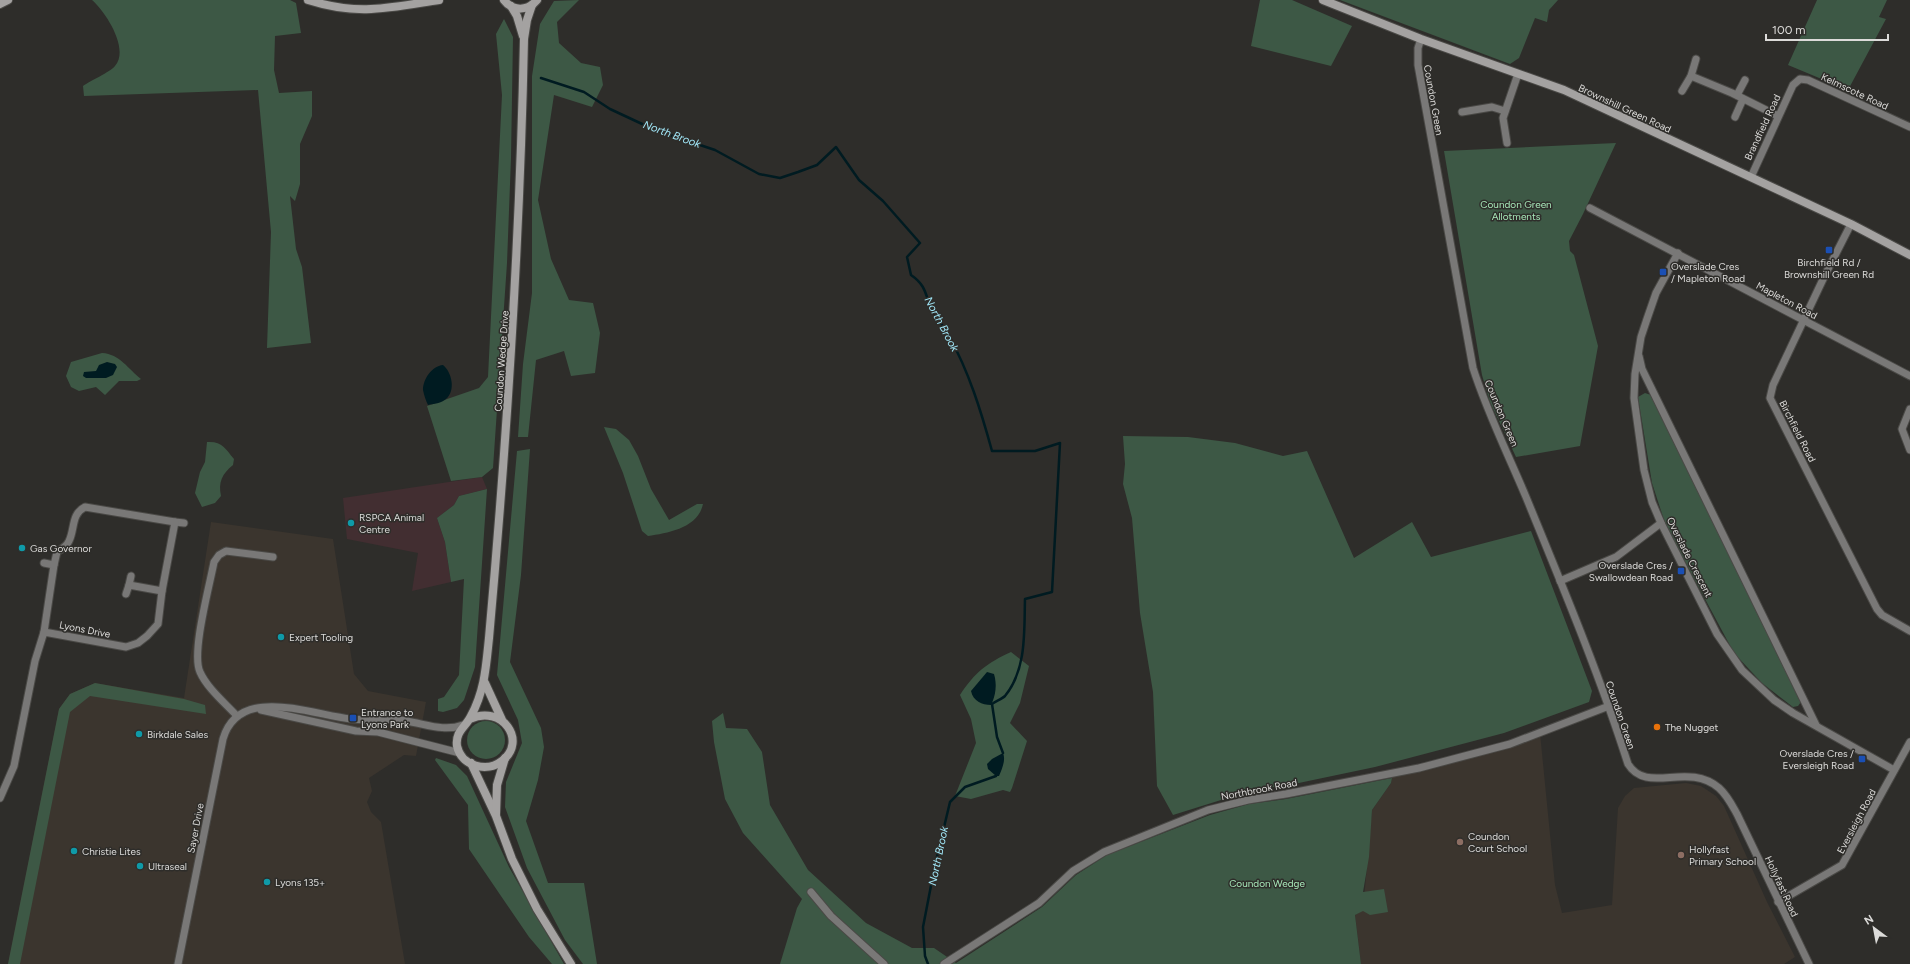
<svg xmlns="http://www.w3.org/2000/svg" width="1910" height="964" font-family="Figtree,sans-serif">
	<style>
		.commercial { fill: #422e31 }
		.built { fill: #3b352e }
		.green { fill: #3d5845 }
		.water { fill: #001b21 }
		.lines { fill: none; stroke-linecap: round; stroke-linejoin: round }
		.stream { stroke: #001b21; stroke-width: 2.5 }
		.street-casing { stroke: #4a4946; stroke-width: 9 }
		.secondary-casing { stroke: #4a4946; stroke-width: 10 }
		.street { stroke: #797877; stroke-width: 7 }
		.secondary { stroke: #a4a2a1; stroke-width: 8 }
		.transit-dot { fill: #1a4fb4; stroke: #2e2d2a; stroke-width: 1.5 }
		.culture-dot { fill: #0f9aa8; stroke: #2e2d2a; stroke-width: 1.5 }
		.food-dot { fill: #e8710a; stroke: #2e2d2a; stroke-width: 1.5 }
		.education-dot { fill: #8d6e63; stroke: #2e2d2a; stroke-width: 1.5 }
		.labels { text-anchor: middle; stroke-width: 3; stroke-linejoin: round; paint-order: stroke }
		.street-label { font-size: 10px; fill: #dcdbd9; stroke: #2e2d2a }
		.park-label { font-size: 10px; fill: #a7e8b9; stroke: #2e2d2a }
		.poi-label { font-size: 10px; fill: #dcdbd9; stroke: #2e2d2a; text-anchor: start }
		.water-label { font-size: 11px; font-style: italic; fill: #a1e7f8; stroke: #2e2d2a }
	</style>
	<rect width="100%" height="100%" fill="#2e2d2a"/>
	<!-- commercial -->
	<path class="commercial" d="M 482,477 L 487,489 L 459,496 L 454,505 L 437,518 L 445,542 L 451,582 L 412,591 L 418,553 L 347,539 L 343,498 Z"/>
	<!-- built -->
	<g class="built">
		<path d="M 211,522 L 333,539 L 354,674 L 368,691 L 426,702 L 416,756 L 404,755 L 369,778 L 372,791 L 367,802 L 371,812 L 381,822 L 405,964 L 8,964 L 59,709 L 70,694 L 95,683 L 184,698 Z"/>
		<path d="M 1540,733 L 1555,885 L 1562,913 L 1612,905 L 1618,808 L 1625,796 L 1634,788 L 1686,783 L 1701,786 L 1716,796 L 1724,806 L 1767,902 L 1795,957 L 1784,964 L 1361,964 L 1355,915 L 1363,910 L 1372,810 L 1391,783 L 1392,773 Z"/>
	</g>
	<!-- green -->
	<g class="green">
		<path d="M 92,0 L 290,0 L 296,3 L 301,33 L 275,36 L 274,70 L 279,93 L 312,91 L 312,116 L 300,144 L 300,184 L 295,201 L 290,196 L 296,249 L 302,267 L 311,343 L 267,348 L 271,232 L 258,90 L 84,96 L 83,86 C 90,81 110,72 115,66 C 130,49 105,11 92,0 Z"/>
		<path d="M 579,0 L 557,22 L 559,43 L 581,63 L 600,67 L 603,85 L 592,107 L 554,95 L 538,200 L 551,259 L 569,300 L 593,303 L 600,333 L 595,373 L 571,376 L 564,351 L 536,360 L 528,437 L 518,437 L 523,364 L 532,293 L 532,76 L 540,24 L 554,1 Z"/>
		<path d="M 1260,0 L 1292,0 L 1352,26 L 1331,66 L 1251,46 Z"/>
		<path d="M 1340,0 L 1558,0 L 1549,10 L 1547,22 L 1535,18 L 1519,58 L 1510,64 Z"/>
		<path d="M 1817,0 L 1887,0 L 1879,17 L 1886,19 L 1848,90 L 1788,65 Z"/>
		<path d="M 504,19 L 513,37 L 511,158 L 507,263 L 493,468 L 482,477 L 451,481 L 427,406 L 479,388 L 488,377 L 502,95 L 496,34 Z"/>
		<path d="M 1616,143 L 1583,214 L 1569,241 L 1570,251 L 1574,255 L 1598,346 L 1580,446 L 1516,457 L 1490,402 L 1482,375 L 1444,151 Z"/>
		<path d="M 102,353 C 120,354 128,369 141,379 L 137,381 L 119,381 L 105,395 L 96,387 L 79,391 L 71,387 L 66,376 L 71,362 Z"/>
		<path d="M 1645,393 L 1651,395 L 1790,679 L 1801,702 L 1798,706 L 1793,707 L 1762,683 L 1734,653 L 1666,526 L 1652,483 L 1638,397 Z"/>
		<path d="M 604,427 L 616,429 L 629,440 L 638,456 L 651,489 L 669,520 L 697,504 L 703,504 C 698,528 668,533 648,536 L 642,531 L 623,473 Z"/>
		<path d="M 1123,436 L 1188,437 L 1235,443 L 1283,456 L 1307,451 L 1354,558 L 1412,522 L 1431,557 L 1531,531 L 1592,691 L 1589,702 L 1504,733 L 1375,767 L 1294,784 L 1253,790 L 1173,815 L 1157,786 L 1153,692 L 1140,613 L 1132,518 L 1123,484 L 1125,464 Z"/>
		<path d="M 207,442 C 222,441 225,448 234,459 L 233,465 C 222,474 218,482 221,496 L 215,503 L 202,507 L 195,493 L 200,472 L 205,462 Z"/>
		<path d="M 530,449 L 521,575 L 510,662 L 541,728 L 544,747 L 538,780 L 526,821 L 548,883 L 584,883 L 597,964 L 583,964 L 565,940 L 527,868 L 505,807 L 506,782 L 522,743 L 518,720 L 497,675 L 517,451 Z"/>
		<path d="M 487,489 L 475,667 L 464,700 L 457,708 L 443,712 L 438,711 L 438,699 L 444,697 L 459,675 L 464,579 L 451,582 L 445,542 L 437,518 L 454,505 L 459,496 Z"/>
		<path d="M 1011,652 L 1029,666 L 1020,703 L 1010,723 L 1027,741 L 1012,788 L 1010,792 L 1003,790 L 971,799 L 955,796 L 976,743 L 971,719 L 960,695 C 975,672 987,663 1011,652 Z"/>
		<path d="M 95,683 L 184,699 L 205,705 L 206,714 L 90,696 L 70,712 L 20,964 L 8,964 L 59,709 L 70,694 Z"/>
		<path d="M 723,713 L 726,728 L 747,729 L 762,752 L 770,805 L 808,870 L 866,923 L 912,948 L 934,948 L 956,963 L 1042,907 L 1076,875 L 1107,855 L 1210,815 L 1249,804 L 1286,799 L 1392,778 L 1391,783 L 1372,810 L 1369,857 L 1363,892 L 1384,889 L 1388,912 L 1370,915 L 1363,911 L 1355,915 L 1361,964 L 780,964 L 797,908 L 802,899 L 743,833 L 725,799 L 714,742 L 712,721 Z"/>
		<circle cx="486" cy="740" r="19"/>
		<path d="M 436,758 L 456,765 L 467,776 L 509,867 L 564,964 L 552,964 L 529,937 L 469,849 L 468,805 L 435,760 Z"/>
	</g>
	<!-- water -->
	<g class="water">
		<path d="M 107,362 L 115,364 L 117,367 L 113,375 L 106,378 L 86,378 L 83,376 L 84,372 L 96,371 L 99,365 Z"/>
		<path d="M 443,365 C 452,372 456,391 446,399 C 442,403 433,404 428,405 C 426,401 424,395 423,390 C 423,379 432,366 443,365 Z"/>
		<path d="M 987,672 L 994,674 C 997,684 996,695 991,705 C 982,705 973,701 971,691 Z"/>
		<path d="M 1003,753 C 1006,760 1002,769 999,776 L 996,776 L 988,769 L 987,764 L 992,759 Z"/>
	</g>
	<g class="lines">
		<!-- stream -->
		<g class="stream">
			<path d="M 541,78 L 584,92 L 610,109 L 655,130 L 715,150 L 759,174 L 780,178 L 798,172 L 817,165 L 836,147 L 859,180 L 883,201 L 920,243 L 907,257 L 911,275 C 927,286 925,295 932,311 C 937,320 945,327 949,336 C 969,372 981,411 992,451 L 1035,451 L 1060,443 L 1052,592 L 1025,599 C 1024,631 1027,669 1005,696 C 1002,699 996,701 992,704 L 997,737 L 1003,753"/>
			<path d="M 928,964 L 925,956 L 923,927 L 935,865 L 950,802 L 965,787 L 996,776"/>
		</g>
		<!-- street casing -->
		<g class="street-casing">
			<g id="street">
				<path d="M 1421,39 L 1418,48 L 1418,65 L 1473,368 C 1487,412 1508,454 1526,497 C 1562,585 1599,673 1628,764 C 1647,795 1687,761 1719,788 C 1727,795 1732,805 1737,814 L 1809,964"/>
				<path d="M 1691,76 L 1732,93 L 1778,116"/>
				<path d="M 1682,91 L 1691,76 L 1696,59"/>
				<path d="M 1737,95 L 1745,80"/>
				<path d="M 1462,112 L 1492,107 L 1505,111"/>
				<path d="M 1735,117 L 1743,99"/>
				<path d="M 1507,143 L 1503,118 L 1518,74"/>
				<path d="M 1751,177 L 1793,85 L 1800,79 L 1808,80 L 1910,127"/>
				<path d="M 1590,208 L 1910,376"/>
				<path d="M 1851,224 L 1825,275 L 1773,385 L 1770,398 L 1877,609 L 1882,615 L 1910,631"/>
				<path d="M 1678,253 L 1656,293 L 1647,319 L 1641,337 L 1635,374 L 1634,398 L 1644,470 L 1652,502 L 1661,523 L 1717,634 L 1742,670 L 1774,700 L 1793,713 L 1894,770"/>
				<path d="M 1639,356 L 1642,369 L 1816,725"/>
				<path d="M 1910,409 L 1902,429 L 1910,450"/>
				<path d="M 175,522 L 184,523"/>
				<path d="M 1560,581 L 1616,557 L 1661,523"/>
				<path d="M 129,585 L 131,576"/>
				<path d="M 126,594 L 129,585 L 162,591"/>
				<path d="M 44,632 L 54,565 L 44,563"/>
				<path d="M 261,710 L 356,731 L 378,732 L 460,753"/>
				<path d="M 237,716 C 225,703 207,688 200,672 C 191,653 210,584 214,562 L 219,555 L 226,551 L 273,557"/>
				<path d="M 0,798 L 14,766 L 35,661 L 44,632 L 126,647 L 138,643 L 147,636 L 158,624 L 162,591 L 175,522 L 85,507 C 71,514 75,529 69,541 C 67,546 62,549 57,552 L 54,565"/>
				<path d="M 811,892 L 831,916 L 884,964"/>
				<path d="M 1778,902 L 1842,865 L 1910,742"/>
				<path d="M 178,964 L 223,739 C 239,684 312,715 351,719 C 369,721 388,718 406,721 C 426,724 444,732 463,725"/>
				<path d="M 944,964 L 1039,903 L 1073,871 L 1104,852 L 1208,810 L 1248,800 L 1286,794 L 1419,768 L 1510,744 L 1609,706"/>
			</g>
		</g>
		<!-- secondary casing -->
		<g class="secondary-casing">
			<g id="secondary">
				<path d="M 308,0 C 358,16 388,8 439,0"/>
				<path d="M 504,0 C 513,12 528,11 537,0"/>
				<path d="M 1323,0 L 1421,39 L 1564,90 L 1851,224 L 1910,255"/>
				<path d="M 0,4 L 8,0"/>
				<path d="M 511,6 L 517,16 L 523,36"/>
				<path d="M 485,683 L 502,720"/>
				<path d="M 470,719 C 502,704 528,741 502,761 C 487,773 461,766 457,746 C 455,731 466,727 471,716 C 485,690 486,666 489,638 C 507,438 520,239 524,39 L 527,20 L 532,5"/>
				<path d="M 471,763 L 496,816 L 512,859 L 537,909 L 571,964"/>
				<path d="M 496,814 L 497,785 L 505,758"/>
			</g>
		</g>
		<!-- street -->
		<use href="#street" class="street"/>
		<!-- secondary -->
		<use href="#secondary" class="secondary"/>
	</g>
	<!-- markers -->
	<g class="transit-dot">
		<rect x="1825" y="246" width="8" height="8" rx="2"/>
		<rect x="1659" y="268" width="8" height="8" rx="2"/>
		<rect x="1677" y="567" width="8" height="8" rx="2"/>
		<rect x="349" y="714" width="8" height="8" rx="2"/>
		<rect x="1858" y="755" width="8" height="8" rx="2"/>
	</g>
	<g class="culture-dot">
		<circle cx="351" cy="523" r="4"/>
		<circle cx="22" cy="548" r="4"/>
		<circle cx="281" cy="637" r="4"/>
		<circle cx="139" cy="734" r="4"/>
		<circle cx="74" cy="851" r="4"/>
		<circle cx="140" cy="866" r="4"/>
		<circle cx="267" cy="882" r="4"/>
	</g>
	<circle class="food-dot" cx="1657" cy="727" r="4"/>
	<g class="education-dot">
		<circle cx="1460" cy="842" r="4"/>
		<circle cx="1681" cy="855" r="4"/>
	</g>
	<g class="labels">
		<!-- street labels -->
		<g class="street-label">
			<text transform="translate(1855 91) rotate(25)" y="4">Kelmscote Road</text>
			<text transform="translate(1434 100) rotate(80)" y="4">Coundon Green</text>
			<text transform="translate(1625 108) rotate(25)" y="4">Brownshill Green Road</text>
			<text transform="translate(1762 127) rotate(-65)" y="4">Brandfield Road</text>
			<text transform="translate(1787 300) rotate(28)" y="4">Mapleton Road</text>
			<text transform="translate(501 361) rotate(-86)" y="4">Coundon Wedge Drive</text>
			<text transform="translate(1502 413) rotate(67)" y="4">Coundon Green</text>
			<text transform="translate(1798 431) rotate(63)" y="4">Birchfield Road</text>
			<text transform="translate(1690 557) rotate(63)" y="4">Overslade Crescent</text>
			<text transform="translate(85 629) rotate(11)" y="4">Lyons Drive</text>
			<text transform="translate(1621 715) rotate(71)" y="4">Coundon Green</text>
			<text transform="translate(1259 789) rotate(-11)" y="4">Northbrook Road</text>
			<text transform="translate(1856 821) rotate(-62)" y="4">Eversleigh Road</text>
			<text transform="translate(195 828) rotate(-79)" y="4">Sayer Drive</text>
			<text transform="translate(1782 886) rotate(65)" y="4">Hollyfast Road</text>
		</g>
		<!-- park labels -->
		<g class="park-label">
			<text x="1516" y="208">Coundon Green<tspan x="1516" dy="12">Allotments</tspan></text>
			<text x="1267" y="887">Coundon Wedge</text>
		</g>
		<!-- poi labels -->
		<g class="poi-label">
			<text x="1829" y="266" text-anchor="middle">Birchfield Rd /<tspan x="1829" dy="12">Brownshill Green Rd</tspan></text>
			<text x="1671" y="270">Overslade Cres<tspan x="1671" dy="12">/ Mapleton Road</tspan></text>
			<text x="359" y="521">RSPCA Animal<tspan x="359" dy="12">Centre</tspan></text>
			<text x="30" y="552">Gas Governor</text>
			<text x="1673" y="569" text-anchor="end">Overslade Cres /<tspan x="1673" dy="12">Swallowdean Road</tspan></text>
			<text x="289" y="641">Expert Tooling</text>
			<text x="361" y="716">Entrance to<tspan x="361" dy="12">Lyons Park</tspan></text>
			<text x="1665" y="731">The Nugget</text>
			<text x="147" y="738">Birkdale Sales</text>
			<text x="1854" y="757" text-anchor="end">Overslade Cres /<tspan x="1854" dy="12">Eversleigh Road</tspan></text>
			<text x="1468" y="840">Coundon<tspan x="1468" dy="12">Court School</tspan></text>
			<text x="1689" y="853">Hollyfast<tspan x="1689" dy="12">Primary School</tspan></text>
			<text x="82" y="855">Christie Lites</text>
			<text x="148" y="870">Ultraseal</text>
			<text x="275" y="886">Lyons 135+</text>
		</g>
		<!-- water labels -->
		<g class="water-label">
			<text transform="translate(672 134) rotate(20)" y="4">North Brook</text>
			<text transform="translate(942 324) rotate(62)" y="4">North Brook</text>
			<text transform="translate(938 856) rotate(-78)" y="4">North Brook</text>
		</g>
	</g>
	<!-- north arrow -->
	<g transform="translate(1874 928) rotate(328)" stroke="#2e2d2a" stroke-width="3" paint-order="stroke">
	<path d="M0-3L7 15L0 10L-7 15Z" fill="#dcdbd9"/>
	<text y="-6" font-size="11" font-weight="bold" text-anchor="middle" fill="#dcdbd9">N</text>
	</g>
	<!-- scale -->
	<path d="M1766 34v6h122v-6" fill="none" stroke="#dcdbd9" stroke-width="2"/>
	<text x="1772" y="34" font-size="12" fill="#dcdbd9" stroke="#2e2d2a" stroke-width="3" paint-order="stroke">100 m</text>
</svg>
